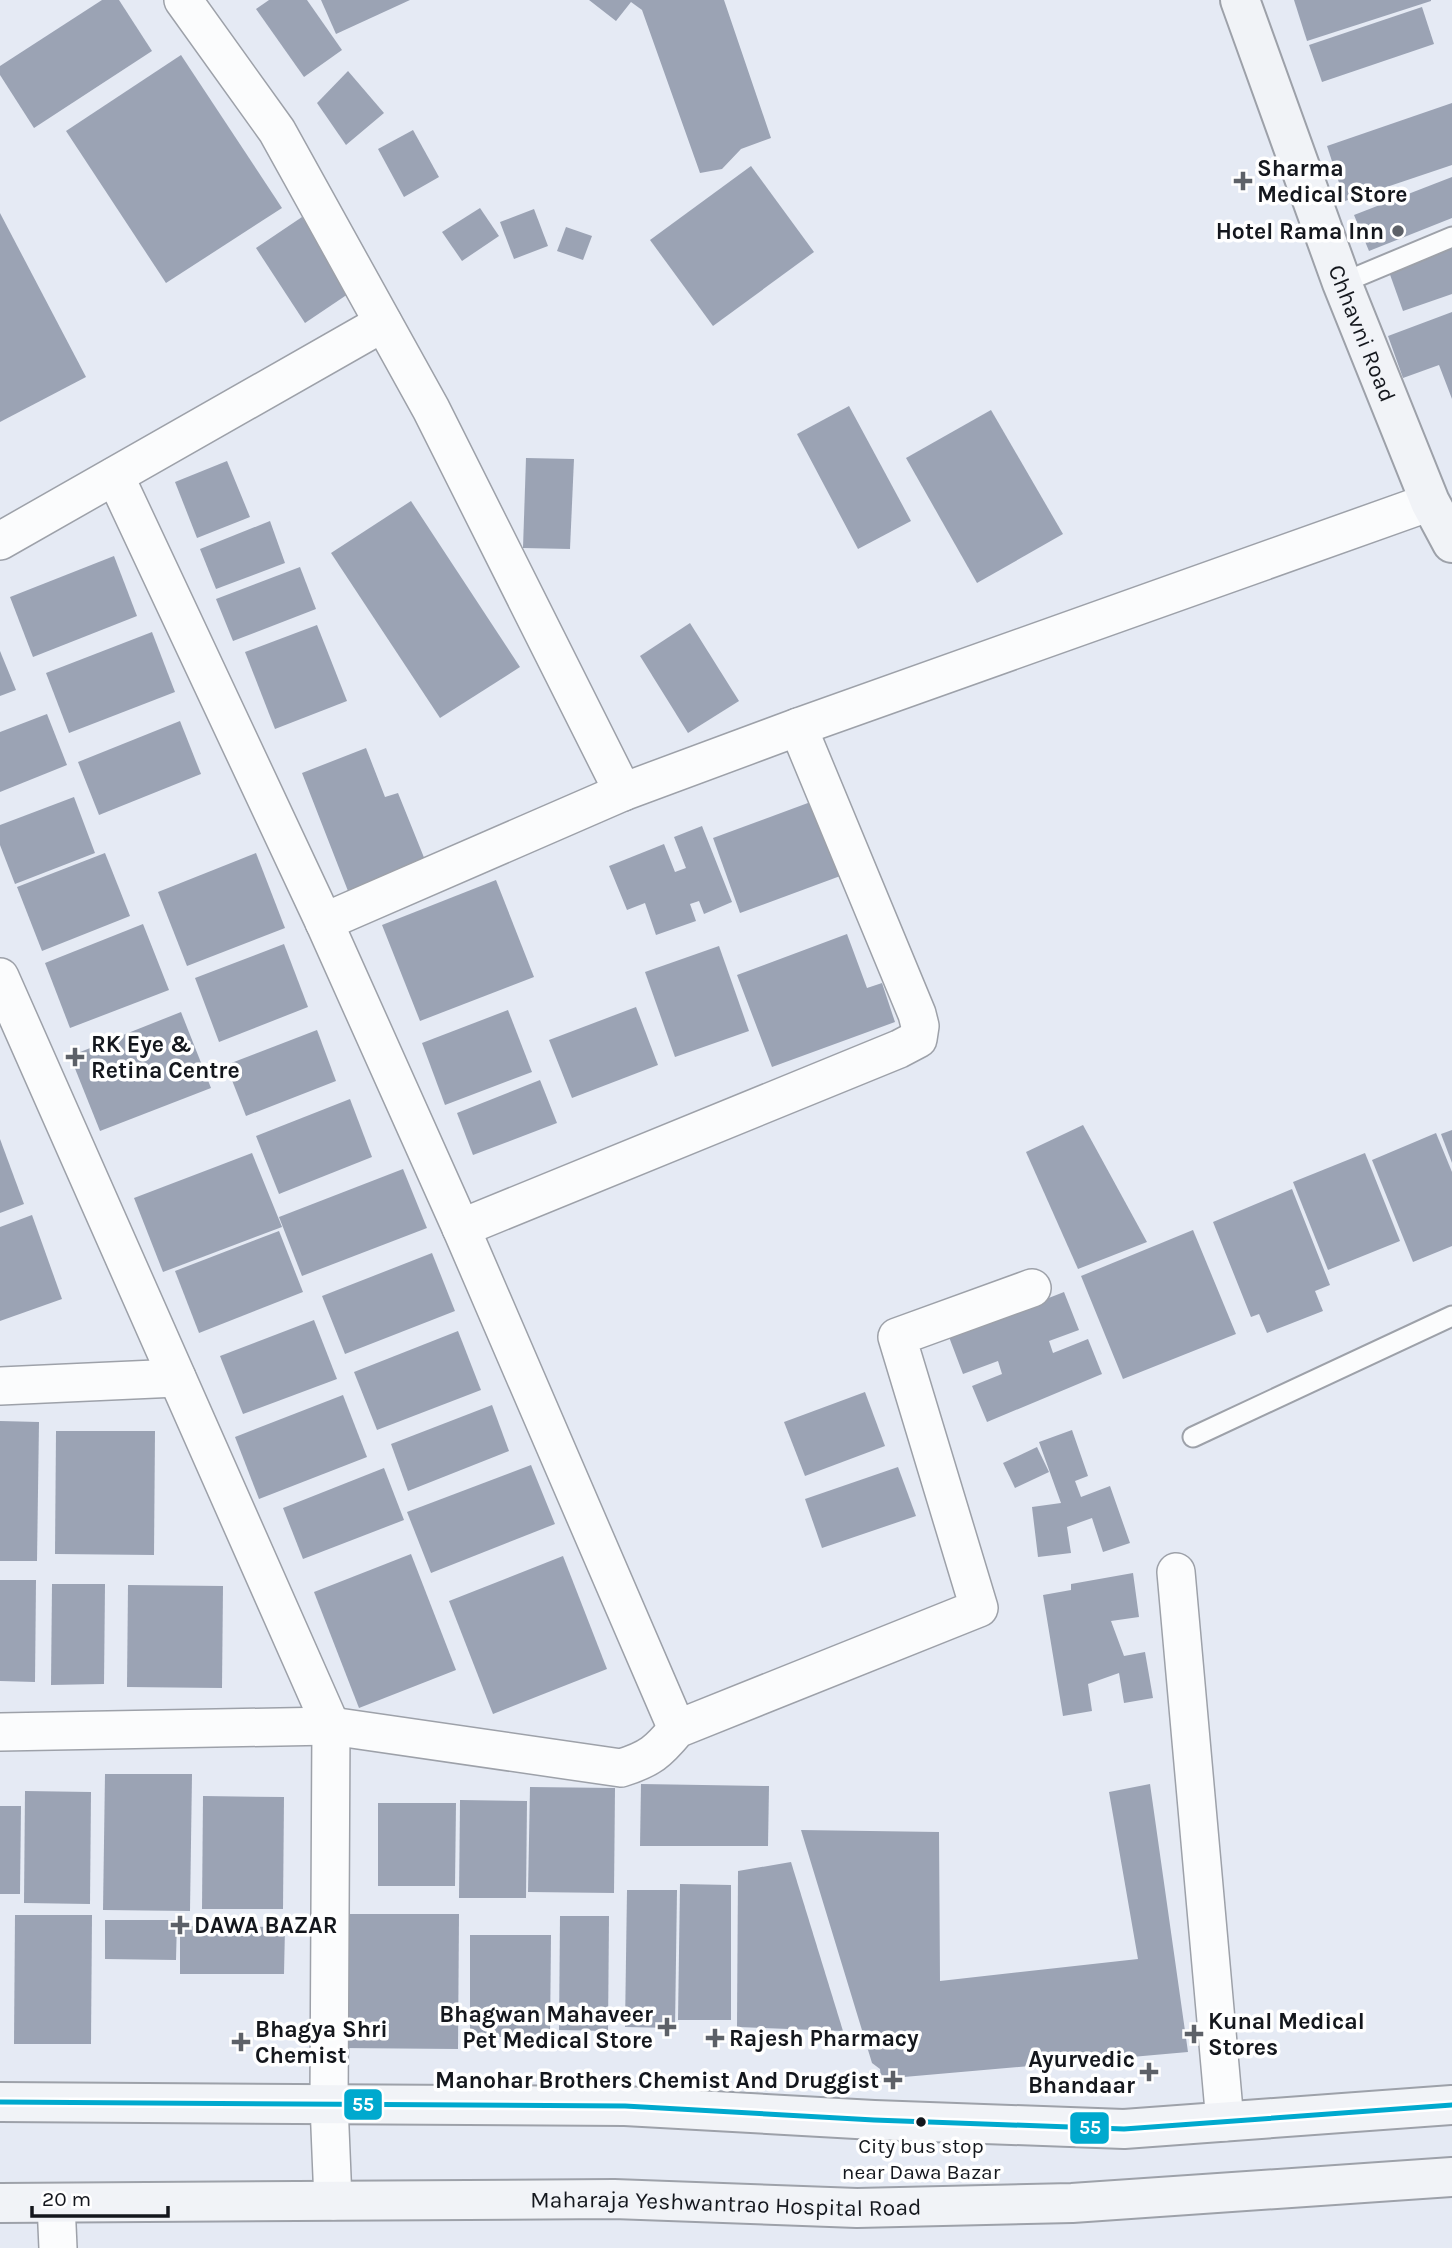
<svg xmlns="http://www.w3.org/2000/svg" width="1452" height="2248" font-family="Karla,sans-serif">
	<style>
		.building { fill: #9ba3b4 }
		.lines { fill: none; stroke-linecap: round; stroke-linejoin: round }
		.lane-casing { stroke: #9da1a9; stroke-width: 23 }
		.street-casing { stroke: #9da1a9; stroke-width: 40 }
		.secondary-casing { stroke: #9da1a9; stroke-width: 42 }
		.lane { stroke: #fbfcfd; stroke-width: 19 }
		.street { stroke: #fbfcfd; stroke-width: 37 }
		.secondary { stroke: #f1f3f7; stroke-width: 38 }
		.bus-1-casing { stroke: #fff; stroke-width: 10 }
		.bus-1 { stroke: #00a9ce; stroke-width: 5 }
		.poi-dot { fill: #5d6168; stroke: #fff; stroke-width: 2.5 }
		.bus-dot { fill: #14171d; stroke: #fff; stroke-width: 2.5 }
		.labels { text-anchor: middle; stroke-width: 7; stroke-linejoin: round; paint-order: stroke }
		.bus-label { font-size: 21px; fill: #14171d; stroke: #fff }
		.poi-label { font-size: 23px; font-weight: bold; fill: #14171d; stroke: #fff; text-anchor: start }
		.street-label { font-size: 23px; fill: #14171d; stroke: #fff }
		.line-badge { stroke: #fff; stroke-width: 2.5 }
		.badge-label { font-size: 19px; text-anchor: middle; font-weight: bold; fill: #fff }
	</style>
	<rect width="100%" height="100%" fill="#e5eaf4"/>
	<!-- building -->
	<g class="building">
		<path d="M 102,0 L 119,0 L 152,51 L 34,128 L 0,75 L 0,66 Z"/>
		<path d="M 269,0 L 307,0 L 342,50 L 304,77 L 256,9 Z"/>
		<path d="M 321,0 L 410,0 L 336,34 Z"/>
		<path d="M 589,0 L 724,0 L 771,138 L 741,149 L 722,169 L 700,173 L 642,10 L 631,2 L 616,21 Z"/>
		<path d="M 1294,0 L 1431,0 L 1431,1 L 1307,41 Z"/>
		<path d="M 1422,7 L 1434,44 L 1322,82 L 1309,45 Z"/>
		<path d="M 181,55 L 282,208 L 166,283 L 66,131 Z"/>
		<path d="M 348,71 L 384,113 L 346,145 L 317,103 Z"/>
		<path d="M 1452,103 L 1452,165 L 1345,201 L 1327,146 Z"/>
		<path d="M 413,130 L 439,177 L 404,197 L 378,149 Z"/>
		<path d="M 751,166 L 814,252 L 713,326 L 650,240 Z"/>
		<path d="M 1452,177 L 1452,218 L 1369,251 L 1354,215 Z"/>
		<path d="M 480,208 L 499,236 L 462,261 L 442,232 Z"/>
		<path d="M 534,209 L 548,246 L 514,259 L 500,222 Z"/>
		<path d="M 0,213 L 86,377 L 0,422 Z"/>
		<path d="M 302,217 L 351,292 L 305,323 L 256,248 Z"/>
		<path d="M 566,227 L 592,236 L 583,260 L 557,251 Z"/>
		<path d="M 1452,247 L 1452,294 L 1403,311 L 1388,269 Z"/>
		<path d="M 1452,312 L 1452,399 L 1439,365 L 1403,378 L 1388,336 Z"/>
		<path d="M 849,406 L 911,521 L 858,549 L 797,434 Z"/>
		<path d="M 991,410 L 1063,534 L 977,583 L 906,458 Z"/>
		<path d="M 526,458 L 574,459 L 570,549 L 523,548 Z"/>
		<path d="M 227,461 L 250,517 L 197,538 L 175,482 Z"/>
		<path d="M 411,501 L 520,667 L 440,718 L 331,553 Z"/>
		<path d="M 270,521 L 285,563 L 216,589 L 200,549 Z"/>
		<path d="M 114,556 L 137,616 L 33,657 L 10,597 Z"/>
		<path d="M 300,567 L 316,609 L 233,641 L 216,599 Z"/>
		<path d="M 690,623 L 739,701 L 688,733 L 640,656 Z"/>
		<path d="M 317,625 L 347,701 L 275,729 L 245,652 Z"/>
		<path d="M 152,632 L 175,692 L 69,733 L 46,673 Z"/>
		<path d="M 0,651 L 16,690 L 0,696 Z"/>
		<path d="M 47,714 L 67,765 L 0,792 L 0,732 Z"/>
		<path d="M 180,721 L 201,774 L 99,815 L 78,762 Z"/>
		<path d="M 366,748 L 385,797 L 398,793 L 425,860 L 348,891 L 302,773 Z"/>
		<path d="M 74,797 L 95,853 L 15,884 L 0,845 L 0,825 Z"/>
		<path d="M 816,800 L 843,875 L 740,913 L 713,838 Z"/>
		<path d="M 702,826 L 732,902 L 704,914 L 699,901 L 690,904 L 696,921 L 656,935 L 645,903 L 627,910 L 609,866 L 664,844 L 675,872 L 686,868 L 674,837 Z"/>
		<path d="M 105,853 L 130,916 L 42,951 L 17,887 Z"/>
		<path d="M 256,853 L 285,928 L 187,966 L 158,892 Z"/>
		<path d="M 496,880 L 534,977 L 420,1021 L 382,925 Z"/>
		<path d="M 143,924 L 169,990 L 70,1028 L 45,963 Z"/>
		<path d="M 847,934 L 867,988 L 882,983 L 895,1022 L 772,1067 L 737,975 Z"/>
		<path d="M 284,944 L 308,1007 L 219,1042 L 195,978 Z"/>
		<path d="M 719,946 L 749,1031 L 675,1057 L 645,972 Z"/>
		<path d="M 636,1007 L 658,1065 L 572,1098 L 549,1040 Z"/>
		<path d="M 508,1010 L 532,1072 L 445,1105 L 422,1043 Z"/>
		<path d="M 181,1012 L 211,1088 L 100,1131 L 70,1056 Z"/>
		<path d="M 317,1030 L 336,1081 L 246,1116 L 226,1065 Z"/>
		<path d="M 540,1080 L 557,1123 L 473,1155 L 457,1113 Z"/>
		<path d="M 350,1099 L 372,1157 L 279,1194 L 256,1136 Z"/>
		<path d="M 1083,1125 L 1147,1242 L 1078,1269 L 1026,1152 Z"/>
		<path d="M 1452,1130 L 1452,1163 L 1441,1134 Z"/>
		<path d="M 1436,1133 L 1452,1172 L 1452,1246 L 1413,1262 L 1372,1160 Z"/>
		<path d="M 0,1139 L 24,1204 L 0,1213 Z"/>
		<path d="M 252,1153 L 282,1227 L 163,1272 L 134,1198 Z"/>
		<path d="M 1365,1153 L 1400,1241 L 1328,1270 L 1293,1182 Z"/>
		<path d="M 403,1169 L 427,1228 L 302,1276 L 279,1217 Z"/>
		<path d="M 1292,1189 L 1330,1285 L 1315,1291 L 1323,1311 L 1267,1333 L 1259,1314 L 1251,1317 L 1213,1222 Z"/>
		<path d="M 32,1215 L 62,1299 L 0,1321 L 0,1227 Z"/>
		<path d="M 1193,1230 L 1236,1334 L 1123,1379 L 1081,1276 Z"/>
		<path d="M 279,1231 L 303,1292 L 199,1333 L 175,1271 Z"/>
		<path d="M 432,1253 L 455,1311 L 345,1354 L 322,1296 Z"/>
		<path d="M 1064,1292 L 1079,1330 L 1049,1341 L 1053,1353 L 1088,1339 L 1102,1374 L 987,1422 L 972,1386 L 1002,1374 L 998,1361 L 963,1374 L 949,1337 Z"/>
		<path d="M 314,1320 L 337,1379 L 243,1414 L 220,1356 Z"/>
		<path d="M 458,1331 L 481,1390 L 377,1430 L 354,1372 Z"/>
		<path d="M 865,1392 L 885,1446 L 805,1476 L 784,1422 Z"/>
		<path d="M 343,1395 L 367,1457 L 259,1499 L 235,1437 Z"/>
		<path d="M 492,1405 L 509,1451 L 408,1491 L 391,1444 Z"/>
		<path d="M 0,1421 L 39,1422 L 37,1561 L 0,1561 Z"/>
		<path d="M 1072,1430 L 1088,1476 L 1075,1481 L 1081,1497 L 1110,1486 L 1130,1543 L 1103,1552 L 1092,1518 L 1067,1527 L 1071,1553 L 1038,1557 L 1032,1507 L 1061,1503 L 1039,1442 Z"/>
		<path d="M 56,1431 L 155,1431 L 154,1555 L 55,1554 Z"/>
		<path d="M 1037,1447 L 1049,1472 L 1015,1488 L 1003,1463 Z"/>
		<path d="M 531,1465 L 555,1524 L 431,1573 L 407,1512 Z"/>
		<path d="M 898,1467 L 916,1516 L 822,1548 L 805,1499 Z"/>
		<path d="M 384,1468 L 404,1520 L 303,1559 L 283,1508 Z"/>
		<path d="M 411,1554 L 456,1670 L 359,1708 L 314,1592 Z"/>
		<path d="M 563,1556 L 607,1669 L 493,1714 L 449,1601 Z"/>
		<path d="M 1133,1573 L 1139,1617 L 1111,1621 L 1124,1656 L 1145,1652 L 1153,1698 L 1124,1703 L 1119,1673 L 1088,1684 L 1092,1711 L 1063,1716 L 1043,1595 L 1071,1590 L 1071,1584 Z"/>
		<path d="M 0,1580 L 36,1580 L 35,1682 L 0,1681 Z"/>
		<path d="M 52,1584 L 105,1584 L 104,1684 L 51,1685 Z"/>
		<path d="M 128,1585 L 223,1586 L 222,1688 L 127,1687 Z"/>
		<path d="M 105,1774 L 192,1774 L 190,1911 L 103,1910 Z"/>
		<path d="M 641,1784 L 769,1786 L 768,1846 L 640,1846 Z"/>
		<path d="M 1150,1784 L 1188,2052 L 881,2079 L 880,2069 L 872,2063 L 801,1830 L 939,1832 L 940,1981 L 1138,1959 L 1109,1792 Z"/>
		<path d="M 530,1787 L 615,1788 L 614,1893 L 528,1892 Z"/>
		<path d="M 25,1791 L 91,1792 L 90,1904 L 24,1903 Z"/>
		<path d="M 203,1796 L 284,1797 L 283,1909 L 202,1909 Z"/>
		<path d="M 460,1800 L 527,1801 L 526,1898 L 459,1898 Z"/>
		<path d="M 378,1803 L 456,1803 L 455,1886 L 378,1886 Z"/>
		<path d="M 0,1806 L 21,1806 L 20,1894 L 0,1894 Z"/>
		<path d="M 791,1862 L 843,2031 L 737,2027 L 738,1871 Z"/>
		<path d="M 680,1884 L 731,1885 L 731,2020 L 678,2020 Z"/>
		<path d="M 627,1890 L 677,1890 L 675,2028 L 625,2027 Z"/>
		<path d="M 341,1914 L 459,1914 L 458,2049 L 339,2048 Z"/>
		<path d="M 15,1915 L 92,1915 L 91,2044 L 14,2044 Z"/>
		<path d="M 560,1916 L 609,1916 L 608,2031 L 559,2030 Z"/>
		<path d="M 105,1920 L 177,1920 L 176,1960 L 105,1959 Z"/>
		<path d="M 180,1926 L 285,1927 L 284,1974 L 180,1974 Z"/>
		<path d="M 470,1935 L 551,1935 L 550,2037 L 470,2037 Z"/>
	</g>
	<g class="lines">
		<!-- lane casing -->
		<g class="lane-casing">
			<g id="lane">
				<path d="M 1342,283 L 1452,237"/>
				<path d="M 1193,1437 L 1452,1316"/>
			</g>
		</g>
		<!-- street casing -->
		<g class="street-casing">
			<g id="street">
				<path d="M 183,0 L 277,131 L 431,409 L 623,792"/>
				<path d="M 115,476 L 324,922 L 461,1228 L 677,1729"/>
				<path d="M 0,541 L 383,323"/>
				<path d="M 324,922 L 623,792 L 798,727 L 1430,502"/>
				<path d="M 0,977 L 331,1726 L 329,2104 L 333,2201"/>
				<path d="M 461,1228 L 899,1049 L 918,1039 L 920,1026 L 917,1014 L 798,727"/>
				<path d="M 0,1386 L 177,1378"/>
				<path d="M 1176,1572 L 1225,2122"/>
				<path d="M 0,1732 L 331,1726 L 621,1768 C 650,1759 658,1752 677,1729 L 979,1608 L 897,1337 L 1032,1288"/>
				<path d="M 56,2203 L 58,2248"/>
			</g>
		</g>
		<!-- secondary casing -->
		<g class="secondary-casing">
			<g id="secondary">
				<path id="s1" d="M 1240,0 L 1342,283 L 1430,502 L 1452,543"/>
				<path d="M 0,2102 L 625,2106 L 874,2120 L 1124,2129 L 1452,2105"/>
				<path id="s2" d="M 0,2203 L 614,2199 L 857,2208 L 1072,2203 L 1452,2177"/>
			</g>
		</g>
		<!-- lane -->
		<use href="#lane" class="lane"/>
		<!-- street -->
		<use href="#street" class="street"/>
		<!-- secondary -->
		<use href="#secondary" class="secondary"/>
		<!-- bus-1 casing -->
		<g class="bus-1-casing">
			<path id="bus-1" d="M 0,2102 L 625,2106 L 874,2120 L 1124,2129 L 1452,2105"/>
		</g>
		<!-- bus-1 -->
		<use href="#bus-1" class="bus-1"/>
	</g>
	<!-- markers -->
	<g class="poi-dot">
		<path d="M1239.5 170.5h7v7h7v7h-7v7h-7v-7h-7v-7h7z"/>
		<circle cx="1398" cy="231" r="7"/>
		<path d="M71.5 1046.5h7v7h7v7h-7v7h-7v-7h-7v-7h7z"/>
		<path d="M176.5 1914.5h7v7h7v7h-7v7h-7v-7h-7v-7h7z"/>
		<path d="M663.5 2016.5h7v7h7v7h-7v7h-7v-7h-7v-7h7z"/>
		<path d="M1190.5 2023.5h7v7h7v7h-7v7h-7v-7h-7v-7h7z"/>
		<path d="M711.5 2027.5h7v7h7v7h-7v7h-7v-7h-7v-7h7z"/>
		<path d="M237.5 2031.5h7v7h7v7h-7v7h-7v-7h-7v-7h7z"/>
		<path d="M1145.5 2061.5h7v7h7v7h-7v7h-7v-7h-7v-7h7z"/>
		<path d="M889.5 2069.5h7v7h7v7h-7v7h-7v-7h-7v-7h7z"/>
	</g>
	<circle class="bus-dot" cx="921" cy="2122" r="6"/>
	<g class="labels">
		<!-- bus labels -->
		<g class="bus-label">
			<text x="921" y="2153">City bus stop<tspan x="921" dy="26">near Dawa Bazar</tspan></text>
		</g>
		<!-- poi labels -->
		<g class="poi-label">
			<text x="1257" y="176">Sharma<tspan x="1257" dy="26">Medical Store</tspan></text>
			<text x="1384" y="239" text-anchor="end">Hotel Rama Inn</text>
			<text x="91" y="1052">RK Eye &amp;<tspan x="91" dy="26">Retina Centre</tspan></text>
			<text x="194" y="1933">DAWA BAZAR</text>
			<text x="653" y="2022" text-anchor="end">Bhagwan Mahaveer<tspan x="653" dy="26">Pet Medical Store</tspan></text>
			<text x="1208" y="2029">Kunal Medical<tspan x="1208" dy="26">Stores</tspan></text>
			<text x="255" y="2037">Bhagya Shri<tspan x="255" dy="26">Chemist</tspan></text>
			<text x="729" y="2046">Rajesh Pharmacy</text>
			<text x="1135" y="2067" text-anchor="end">Ayurvedic<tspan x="1135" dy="26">Bhandaar</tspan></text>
			<text x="879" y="2088" text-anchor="end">Manohar Brothers Chemist And Druggist</text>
		</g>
		<!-- street labels -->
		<g class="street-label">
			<text dy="8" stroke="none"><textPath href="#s1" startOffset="355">Chhavni Road</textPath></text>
			<text dy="8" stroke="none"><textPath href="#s2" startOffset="726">Maharaja Yeshwantrao Hospital Road</textPath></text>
		</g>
	</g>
	<g class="line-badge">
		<rect x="343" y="2088" width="40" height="33" rx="7" fill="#00a9ce"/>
		<rect x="1069" y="2111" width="41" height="34" rx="7" fill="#00a9ce"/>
	</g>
	<g class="badge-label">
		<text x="363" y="2111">55</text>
		<text x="1090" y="2134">55</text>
	</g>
	<!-- scale -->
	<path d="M32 2206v10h136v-10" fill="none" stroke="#14171d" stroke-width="3.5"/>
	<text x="42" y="2206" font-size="21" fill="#14171d" stroke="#ffffff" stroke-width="5" paint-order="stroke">20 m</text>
</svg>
